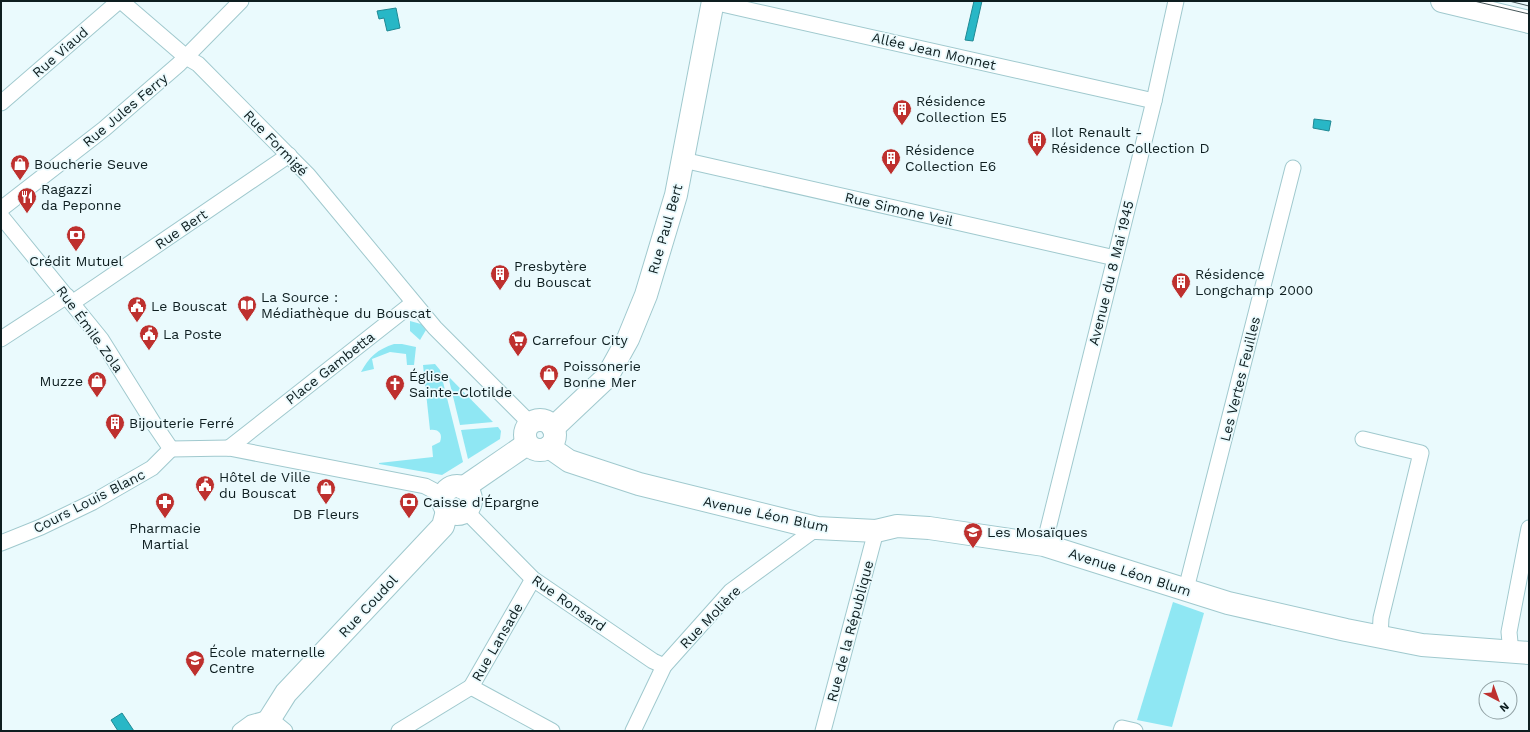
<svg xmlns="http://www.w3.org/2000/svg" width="1530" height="732" font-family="'Work Sans',sans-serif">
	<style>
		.green { fill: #8fe7f3 }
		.water { fill: #28b7c6; stroke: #208994 }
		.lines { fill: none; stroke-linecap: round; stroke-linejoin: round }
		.street-casing { stroke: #a0c9ce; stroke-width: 17 }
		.secondary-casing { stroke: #a0c9ce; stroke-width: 24 }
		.street { stroke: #fff; stroke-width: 15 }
		.secondary { stroke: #fff; stroke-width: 22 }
		.tram { stroke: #475759; stroke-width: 1 }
		.labels { text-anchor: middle; stroke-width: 3.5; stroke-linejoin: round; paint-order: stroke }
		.street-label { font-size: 14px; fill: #0e1e20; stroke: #eafafd }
		.poi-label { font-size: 14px; fill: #0e1e20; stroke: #eafafd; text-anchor: start }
	</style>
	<rect width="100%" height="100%" fill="#eafafd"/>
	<!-- green -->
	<g class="green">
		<path d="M 410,321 L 421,324 L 426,330 L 420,340 L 410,331 Z"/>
		<path d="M 394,344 L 402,344 L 416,347 L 414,365 L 407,365 L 406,354 L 390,352 L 372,359 L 374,369 L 361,372 C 369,357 378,349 394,344 Z"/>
		<path d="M 435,364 L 440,370 L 463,462 L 442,475 L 379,464 L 379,463 L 433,457 L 432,446 L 440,442 C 443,434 439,429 430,430 L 423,365 Z"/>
		<path d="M 448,376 L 493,422 L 460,425 Z"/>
		<path d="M 498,427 L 501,431 L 500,439 L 468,459 L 461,430 Z"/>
		<path d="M 1173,602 L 1204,613 L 1172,727 L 1137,720 Z"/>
	</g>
	<!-- water -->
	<g class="water">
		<path d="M 974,1 L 982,1 L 973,41 L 965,40 Z"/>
		<path d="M 396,8 L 400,28 L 387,31 L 384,18 L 379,19 L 377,11 Z"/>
		<path d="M 1314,119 L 1331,121 L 1329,131 L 1313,128 Z"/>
		<path d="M 122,713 L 134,731 L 118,731 L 111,720 Z"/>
	</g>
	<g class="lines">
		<!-- street casing -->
		<g class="street-casing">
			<g id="street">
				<path d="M 121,1 L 186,57 L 198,64 L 308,175 L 435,328 L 530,423"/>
				<path d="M 713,2 L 1154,101"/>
				<path d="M 1,103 L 119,1"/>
				<path d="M 683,160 L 1115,258"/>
				<path d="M 1,209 L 104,129 L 179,64 L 241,1"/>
				<path d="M 1,216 L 101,339 L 154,424 L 171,449"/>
				<path d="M 72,303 L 289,155"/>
				<path d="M 1,339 L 67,296"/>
				<path d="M 1363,439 L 1421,453 L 1381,618 L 1380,637"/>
				<path d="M 229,448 L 413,303"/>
				<path d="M 171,449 L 229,448 L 425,486 L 444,496"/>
				<path d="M 466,511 L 533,579 L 653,661 L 664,666"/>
				<path d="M 1,543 L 41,527 L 93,502 L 152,468 L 171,449"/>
				<path d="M 1044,545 L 1154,101 L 1176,1"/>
				<path d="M 533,579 L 471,687 L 552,731"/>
				<path d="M 1186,589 L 1293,168"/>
				<path d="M 1511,653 L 1509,632 L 1529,528"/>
				<path d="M 240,731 L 251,723 L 269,718 L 285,731"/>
				<path d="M 399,731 L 471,687"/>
				<path d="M 633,731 L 664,666 L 731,591 L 817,528"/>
				<path d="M 823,731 L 876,531"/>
				<path d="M 1121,731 L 1122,728 L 1135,731"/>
			</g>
		</g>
		<!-- secondary casing -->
		<g class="secondary-casing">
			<g id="secondary">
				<path d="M 1442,1 L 1529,22"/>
				<circle cx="540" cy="435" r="15"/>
				<path d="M 553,428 L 607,377 L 628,339 L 646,295 L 676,195 L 713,1"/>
				<path d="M 549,447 L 569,461 L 639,484 L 817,528 L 876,531 L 897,526 L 929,528 L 1044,545 L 1228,603 L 1346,630 L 1422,645 L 1529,653"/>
				<circle cx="457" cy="500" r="14"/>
				<path d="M 463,488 L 527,444"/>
				<path d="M 262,731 L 286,693 L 443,526 L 447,511"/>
			</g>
		</g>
		<!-- street -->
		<use href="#street" class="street"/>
		<!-- secondary -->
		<use href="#secondary" class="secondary"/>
		<!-- tram -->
		<g class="tram">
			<path d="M 1474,1 L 1529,14"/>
			<path d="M 1509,1 L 1529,6"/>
		</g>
	</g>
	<!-- icons -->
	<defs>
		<g id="building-pin" transform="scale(1)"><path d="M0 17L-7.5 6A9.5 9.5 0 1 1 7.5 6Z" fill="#be302e" stroke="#eafafd"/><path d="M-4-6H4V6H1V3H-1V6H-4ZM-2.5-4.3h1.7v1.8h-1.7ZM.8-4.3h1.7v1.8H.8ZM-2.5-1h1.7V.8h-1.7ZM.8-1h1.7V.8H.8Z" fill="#fff"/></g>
		<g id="shop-pin" transform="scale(1)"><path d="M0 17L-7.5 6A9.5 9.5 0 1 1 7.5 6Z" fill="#be302e" stroke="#eafafd"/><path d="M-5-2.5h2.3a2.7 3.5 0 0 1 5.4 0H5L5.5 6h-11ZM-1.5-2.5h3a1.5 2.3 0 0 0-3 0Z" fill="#fff"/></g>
		<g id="restaurant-pin" transform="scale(1)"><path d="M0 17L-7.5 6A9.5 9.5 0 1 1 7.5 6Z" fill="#be302e" stroke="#eafafd"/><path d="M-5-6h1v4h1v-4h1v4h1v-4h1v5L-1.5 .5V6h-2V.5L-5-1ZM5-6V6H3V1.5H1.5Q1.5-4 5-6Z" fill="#fff"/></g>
		<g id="bank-pin" transform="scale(1)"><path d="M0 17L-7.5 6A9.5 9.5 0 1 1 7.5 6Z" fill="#be302e" stroke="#eafafd"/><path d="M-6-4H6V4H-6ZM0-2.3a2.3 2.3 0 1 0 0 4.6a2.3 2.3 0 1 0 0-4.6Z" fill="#fff"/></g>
		<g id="library-pin" transform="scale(1)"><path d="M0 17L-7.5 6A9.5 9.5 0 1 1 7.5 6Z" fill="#be302e" stroke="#eafafd"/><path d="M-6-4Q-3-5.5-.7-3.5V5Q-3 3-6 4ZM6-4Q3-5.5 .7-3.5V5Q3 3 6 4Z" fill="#fff"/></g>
		<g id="civic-pin" transform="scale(1)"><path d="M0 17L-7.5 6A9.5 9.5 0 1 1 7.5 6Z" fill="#be302e" stroke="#eafafd"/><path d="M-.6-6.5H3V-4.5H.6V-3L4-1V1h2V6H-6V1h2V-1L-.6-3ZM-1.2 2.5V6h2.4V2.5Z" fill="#fff"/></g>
		<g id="supermarket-pin" transform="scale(1)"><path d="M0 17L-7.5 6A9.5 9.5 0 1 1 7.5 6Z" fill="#be302e" stroke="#eafafd"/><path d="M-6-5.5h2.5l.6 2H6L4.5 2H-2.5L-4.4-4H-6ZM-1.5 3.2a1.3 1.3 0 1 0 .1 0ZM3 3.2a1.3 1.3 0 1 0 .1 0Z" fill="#fff"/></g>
		<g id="church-pin" transform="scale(1)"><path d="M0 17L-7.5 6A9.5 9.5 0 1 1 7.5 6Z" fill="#be302e" stroke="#eafafd"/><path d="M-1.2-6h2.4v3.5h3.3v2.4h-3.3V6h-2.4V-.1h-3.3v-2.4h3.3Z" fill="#fff"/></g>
		<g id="pharmacy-pin" transform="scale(1)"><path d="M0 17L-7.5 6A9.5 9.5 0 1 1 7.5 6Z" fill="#be302e" stroke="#eafafd"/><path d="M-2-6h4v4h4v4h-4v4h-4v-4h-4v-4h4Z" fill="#fff"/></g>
		<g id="school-pin" transform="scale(1)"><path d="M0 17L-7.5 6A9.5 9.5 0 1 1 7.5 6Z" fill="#be302e" stroke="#eafafd"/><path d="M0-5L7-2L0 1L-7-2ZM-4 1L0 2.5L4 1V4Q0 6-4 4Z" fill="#fff"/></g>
	</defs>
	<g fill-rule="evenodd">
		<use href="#building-pin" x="902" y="109"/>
		<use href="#building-pin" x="1037" y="140"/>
		<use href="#building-pin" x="891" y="158"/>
		<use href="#shop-pin" x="20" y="164"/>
		<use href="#restaurant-pin" x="27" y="197"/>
		<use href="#bank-pin" x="76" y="235"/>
		<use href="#building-pin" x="500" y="274"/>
		<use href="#building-pin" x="1181" y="282"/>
		<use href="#library-pin" x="247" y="305"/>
		<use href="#civic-pin" x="137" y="306"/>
		<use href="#civic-pin" x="149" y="334"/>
		<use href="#supermarket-pin" x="518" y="340"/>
		<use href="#shop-pin" x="549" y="374"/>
		<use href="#shop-pin" x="97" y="381"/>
		<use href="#church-pin" x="395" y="384"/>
		<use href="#building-pin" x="115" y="423"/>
		<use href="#civic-pin" x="205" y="485"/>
		<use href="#shop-pin" x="326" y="488"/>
		<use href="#pharmacy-pin" x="165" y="502"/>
		<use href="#bank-pin" x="409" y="502"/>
		<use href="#school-pin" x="973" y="532"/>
		<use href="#school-pin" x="195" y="660"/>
	</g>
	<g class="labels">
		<!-- street labels -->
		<g class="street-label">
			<text transform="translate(934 51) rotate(13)" y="5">Allée Jean Monnet</text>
			<text transform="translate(60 52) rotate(-41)" y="5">Rue Viaud</text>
			<text transform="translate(125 110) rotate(-40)" y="5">Rue Jules Ferry</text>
			<text transform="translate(276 143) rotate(46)" y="5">Rue Formigé</text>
			<text transform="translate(899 209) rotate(13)" y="5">Rue Simone Veil</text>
			<text transform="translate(181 229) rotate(-34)" y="5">Rue Bert</text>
			<text transform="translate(665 229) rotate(-74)" y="5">Rue Paul Bert</text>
			<text transform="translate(1111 273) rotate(-76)" y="5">Avenue du 8 Mai 1945</text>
			<text transform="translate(90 329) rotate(54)" y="5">Rue Émile Zola</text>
			<text transform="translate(330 368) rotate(-38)" y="5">Place Gambetta</text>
			<text transform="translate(1240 379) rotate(-76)" y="5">Les Vertes Feuilles</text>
			<text transform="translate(89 501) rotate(-27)" y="5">Cours Louis Blanc</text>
			<text transform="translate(766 514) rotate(12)" y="5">Avenue Léon Blum</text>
			<text transform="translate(1130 572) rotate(18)" y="5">Avenue Léon Blum</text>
			<text transform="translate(569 603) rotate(35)" y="5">Rue Ronsard</text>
			<text transform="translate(368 606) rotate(-47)" y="5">Rue Coudol</text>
			<text transform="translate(710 617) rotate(-46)" y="5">Rue Molière</text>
			<text transform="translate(850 631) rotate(-75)" y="5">Rue de la République</text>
			<text transform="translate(497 642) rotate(-60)" y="5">Rue Lansade</text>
		</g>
		<!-- poi labels -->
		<g class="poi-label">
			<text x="916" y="106">Résidence<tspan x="916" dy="16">Collection E5</tspan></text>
			<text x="1051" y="137">Ilot Renault -<tspan x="1051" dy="16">Résidence Collection D</tspan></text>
			<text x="905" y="155">Résidence<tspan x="905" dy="16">Collection E6</tspan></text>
			<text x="34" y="169">Boucherie Seuve</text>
			<text x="41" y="194">Ragazzi<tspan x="41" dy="16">da Peponne</tspan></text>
			<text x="76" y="266" text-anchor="middle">Crédit Mutuel</text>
			<text x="514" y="271">Presbytère<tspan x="514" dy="16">du Bouscat</tspan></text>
			<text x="1195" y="279">Résidence<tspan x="1195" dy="16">Longchamp 2000</tspan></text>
			<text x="261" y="302">La Source :<tspan x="261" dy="16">Médiathèque du Bouscat</tspan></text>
			<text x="151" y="311">Le Bouscat</text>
			<text x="163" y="339">La Poste</text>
			<text x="532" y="345">Carrefour City</text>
			<text x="563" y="371">Poissonerie<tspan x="563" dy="16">Bonne Mer</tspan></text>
			<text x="409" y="381">Église<tspan x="409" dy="16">Sainte-Clotilde</tspan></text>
			<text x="83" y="386" text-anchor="end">Muzze</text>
			<text x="129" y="428">Bijouterie Ferré</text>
			<text x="219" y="482">Hôtel de Ville<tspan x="219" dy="16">du Bouscat</tspan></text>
			<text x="423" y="507">Caisse d'Épargne</text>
			<text x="326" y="519" text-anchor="middle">DB Fleurs</text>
			<text x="165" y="533" text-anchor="middle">Pharmacie<tspan x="165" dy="16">Martial</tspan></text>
			<text x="987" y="537">Les Mosaïques</text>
			<text x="209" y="657">École maternelle<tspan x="209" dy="16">Centre</tspan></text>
		</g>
	</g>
	<!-- border -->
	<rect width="1530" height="732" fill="none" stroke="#0e1e20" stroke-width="4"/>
	<!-- north arrow -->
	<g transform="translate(1498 700) rotate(139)"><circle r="19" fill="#eafafd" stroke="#92a2a5"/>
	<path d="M0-3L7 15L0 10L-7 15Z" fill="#be302e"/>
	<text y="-6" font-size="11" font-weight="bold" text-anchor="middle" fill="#0e1e20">N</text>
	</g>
</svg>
